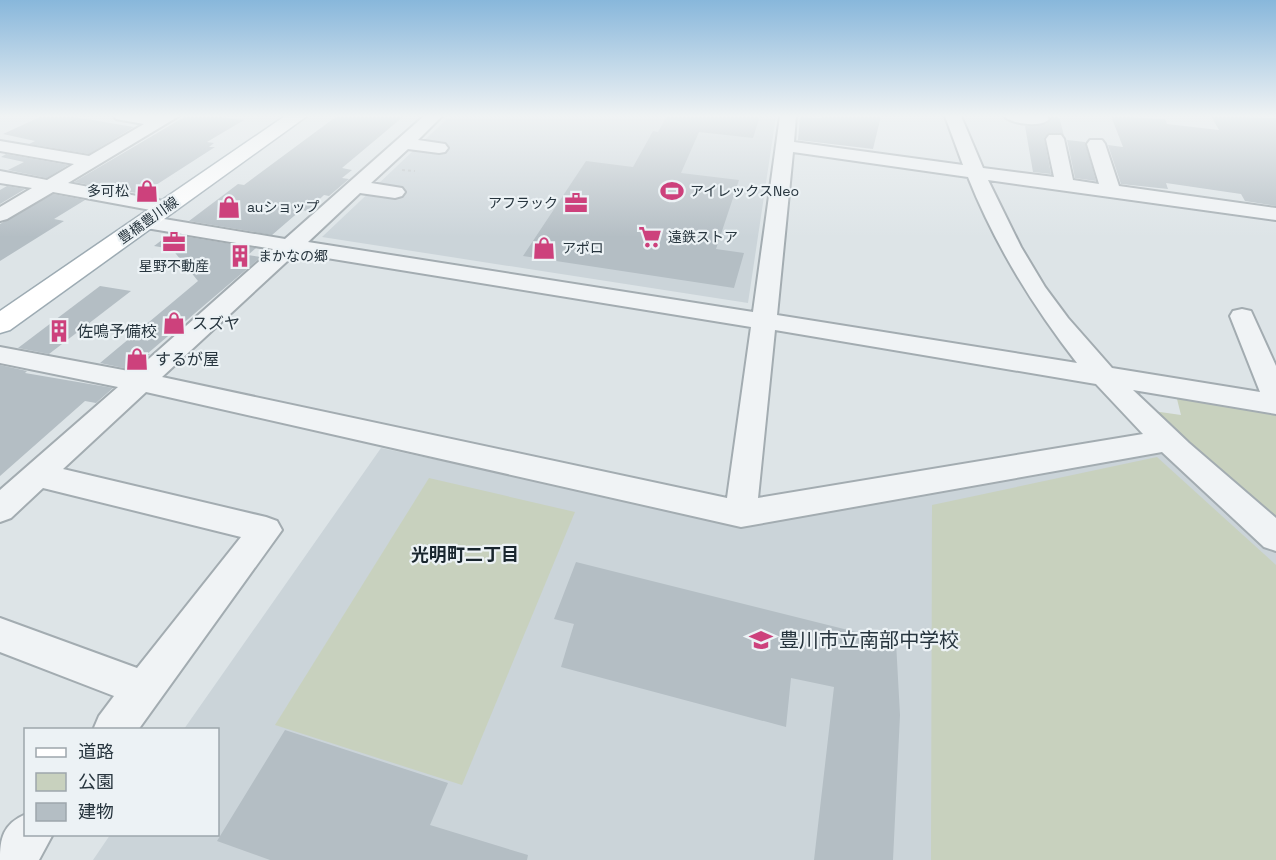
<svg xmlns="http://www.w3.org/2000/svg" width="1276" height="860" font-family="'Space Grotesk','Noto Sans JP',sans-serif">
	<style>
		.built { fill: #cbd4d9 }
		.green { fill: #c8d1be }
		.building { fill: #b4bec4 }
		.lines { fill: none; stroke-linecap: round; stroke-linejoin: round }
		.minor-casing { stroke: #a3acb1; stroke-width: 4 }
		.major-casing { stroke: #9dabb3; stroke-width: 3 }
		.path { stroke: #bcc2c5; stroke-width: 2; stroke-dasharray: 3 3; stroke-linecap: butt }
		.minor { fill: #f0f3f5; fill-rule: evenodd }
		.major { fill: #fff; fill-rule: evenodd }
		.labels { text-anchor: middle; stroke-width: 4.5; stroke-linejoin: round; paint-order: stroke }
		.far-poi-label { font-size: 14px; fill: #27353e; stroke: #ecf2f5; text-anchor: start }
		.far-street-label { font-size: 14px; fill: #27353e; stroke: #ecf2f5 }
		.poi-label { font-size: 16px; fill: #27353e; stroke: #ecf2f5; text-anchor: start }
		.neighbourhood-label { font-size: 18px; font-weight: bold; fill: #19262e; stroke: #ecf2f5 }
		.near-poi-label { font-size: 20px; fill: #27353e; stroke: #ecf2f5; text-anchor: start }
	</style>
	<rect width="100%" height="100%" fill="#dde4e7"/>
	<!-- built -->
	<g class="built">
		<path d="M 450,116 L 776,116 L 748,303 L 322,237 Z"/>
		<path d="M 381,448 L 747,525 L 1163,451 L 1276,551 L 1276,860 L 93,860 L 110,835 L 218,834 L 218,730 L 184,729 Z"/>
	</g>
	<!-- green -->
	<g class="green">
		<path d="M 1176,395 L 1276,410 L 1276,528 L 1153,411 L 1181,415 Z"/>
		<path d="M 1157,457 L 1276,565 L 1276,860 L 931,860 L 932,505 Z"/>
		<path d="M 429,478 L 575,512 L 462,785 L 275,725 Z"/>
	</g>
	<!-- building -->
	<g class="building">
		<path d="M 42,116 L 68,116 L 134,127 L 89,154 L 29,144 L 35,141 L 3,134 Z"/>
		<path d="M 186,116 L 213,116 L 244,120 L 207,142 L 214,143 L 209,147 L 215,147 L 142,194 L 74,182 Z"/>
		<path d="M 337,116 L 404,116 L 342,168 L 352,170 L 342,178 L 349,179 L 329,196 L 324,195 L 307,211 L 301,210 L 272,235 L 189,221 L 238,184 L 244,185 Z"/>
		<path d="M 667,116 L 760,116 L 753,138 L 699,132 L 681,173 L 739,180 L 716,249 L 744,253 L 734,288 L 523,256 L 586,161 L 633,167 L 653,131 L 658,132 Z"/>
		<path d="M 822,116 L 881,116 L 873,149 L 798,140 L 800,117 L 822,118 Z"/>
		<path d="M 1050,116 L 1059,116 L 1064,136 L 1061,133 L 1049,133 L 1044,138 L 1051,174 L 1033,172 L 1025,126 L 1046,124 L 1051,119 Z"/>
		<path d="M 1111,116 L 1165,119 L 1167,124 L 1219,130 L 1211,116 L 1276,118 L 1276,206 L 1245,201 L 1241,194 L 1166,183 L 1168,189 L 1121,184 L 1108,145 L 1123,147 Z"/>
		<path d="M 1067,140 L 1085,142 L 1096,181 L 1075,178 Z"/>
		<path d="M 6,154 L 68,165 L 47,178 L 8,170 L 24,162 L 1,157 Z"/>
		<path d="M 7,186 L 25,189 L 0,204 L 0,190 Z"/>
		<path d="M 53,194 L 85,200 L 54,219 L 64,221 L 0,261 L 0,224 Z"/>
		<path d="M 170,234 L 256,248 L 248,255 L 261,257 L 147,354 L 150,354 L 133,370 L 100,363 L 198,281 L 172,249 L 154,246 Z"/>
		<path d="M 100,286 L 131,291 L 49,354 L 18,348 Z"/>
		<path d="M 0,365 L 27,371 L 25,373 L 113,388 L 96,403 L 85,401 L 0,476 Z"/>
		<path d="M 576,562 L 896,642 L 900,715 L 893,860 L 814,860 L 834,687 L 791,678 L 786,727 L 561,667 L 574,624 L 554,619 Z"/>
		<path d="M 285,730 L 448,783 L 430,825 L 528,855 L 527,860 L 270,860 L 217,841 Z"/>
	</g>
	<g class="lines">
		<!-- minor casing -->
		<g class="minor-casing">
			<g id="minor">
				<path d="M 114,116 L 179,116 L 68,183 L 174,203 L 177,207 L 174,211 L 167,213 L 53,192 L 7,219 L 0,221 L 0,207 L 32,188 L 0,183 L 0,171 L 47,180 L 74,164 L 0,151 L 0,141 L 89,156 L 144,124 L 116,119 Z"/>
				<path d="M 424,116 L 442,116 L 418,140 L 445,144 L 448,148 L 445,152 L 439,153 L 408,149 L 371,183 L 402,188 L 405,192 L 402,196 L 395,198 L 360,193 L 308,242 L 753,312 L 780,116 L 796,116 L 794,142 L 963,165 L 945,116 L 961,116 L 983,168 L 1054,177 L 1046,139 L 1049,135 L 1061,135 L 1064,139 L 1073,180 L 1099,184 L 1087,144 L 1090,140 L 1102,140 L 1105,144 L 1119,186 L 1276,208 L 1276,220 L 988,180 L 1021,247 L 1045,287 L 1068,318 L 1112,368 L 1260,392 L 1230,316 L 1233,311 L 1242,309 L 1251,311 L 1276,366 L 1276,414 L 1133,390 L 1189,443 L 1276,518 L 1276,551 L 1264,547 L 1162,452 L 741,527 L 146,392 L 63,469 L 266,517 L 277,521 L 282,530 L 138,730 L 93,730 L 99,716 L 114,696 L 0,652 L 0,618 L 137,668 L 241,537 L 43,488 L 11,518 L 0,522 L 0,490 L 118,387 L 0,363 L 0,347 L 134,372 L 273,249 L 146,228 L 139,226 L 136,222 L 139,218 L 146,216 L 285,239 ZM 793,152 L 968,177 C 995,245 1032,305 1077,363 L 777,315 ZM 296,253 L 751,327 L 727,498 L 162,377 ZM 775,330 L 1096,384 L 1143,434 L 758,498 Z"/>
				<path d="M 1004,116 L 1047,116 L 1049,119 C 1042,128 1011,124 1004,116 Z"/>
				<path d="M 26,814 L 26,834 L 53,834 L 39,860 L 0,860 C 0,838 3,824 26,814 Z"/>
			</g>
		</g>
		<!-- major casing -->
		<g class="major-casing">
			<path id="major" d="M 285,116 L 307,116 L 10,330 L 0,333 L 0,311 Z"/>
		</g>
		<!-- path -->
		<path class="path" d="M 402,170 L 415,171"/>
		<!-- minor -->
		<use href="#minor" class="minor"/>
		<!-- major -->
		<use href="#major" class="major"/>
	</g>
	<!-- sky -->
	<linearGradient id="sky" x2="0" y2="1"><stop stop-color="#88b7db"/><stop offset="0.49" stop-color="#f0f3f4"/><stop offset="1" stop-color="#f0f3f4" stop-opacity="0"/></linearGradient>
	<rect width="1276" height="237" fill="url(#sky)"/>
	<!-- icons -->
	<defs>
		<g id="shop-bare" transform="scale(1.8)"><path d="M-5-2.5h2.3a2.7 3.5 0 0 1 5.4 0H5L5.5 6h-11ZM-1.5-2.5h3a1.5 2.3 0 0 0-3 0Z" fill="#cd417c" stroke="#ecf2f5" stroke-width="2.5" paint-order="stroke"/></g>
		<g id="stadium-bare" transform="scale(1.8)"><path d="M0-5a6.5 5 0 1 0 0 10a6.5 5 0 1 0 0-10ZM-3.5-1.8h7v3.6h-7Z" fill="#cd417c" stroke="#ecf2f5" stroke-width="2.5" paint-order="stroke"/></g>
		<g id="office-bare" transform="scale(1.8)"><path d="M-6-3h4V-5.5h4V-3h4V5H-6ZM-1-4.5V-3h2v-1.5ZM-6 0V1H6V0Z" fill="#cd417c" stroke="#ecf2f5" stroke-width="2.5" paint-order="stroke"/></g>
		<g id="supermarket-bare" transform="scale(1.8)"><path d="M-6-5.5h2.5l.6 2H6L4.5 2H-2.5L-4.4-4H-6ZM-1.5 3.2a1.3 1.3 0 1 0 .1 0ZM3 3.2a1.3 1.3 0 1 0 .1 0Z" fill="#cd417c" stroke="#ecf2f5" stroke-width="2.5" paint-order="stroke"/></g>
		<g id="building-bare" transform="scale(1.8)"><path d="M-4-6H4V6H1V3H-1V6H-4ZM-2.5-4.3h1.7v1.8h-1.7ZM.8-4.3h1.7v1.8H.8ZM-2.5-1h1.7V.8h-1.7ZM.8-1h1.7V.8H.8Z" fill="#cd417c" stroke="#ecf2f5" stroke-width="2.5" paint-order="stroke"/></g>
		<g id="school-bare" transform="scale(1.8)"><path d="M0-5L7-2L0 1L-7-2ZM-4 1L0 2.5L4 1V4Q0 6-4 4Z" fill="#cd417c" stroke="#ecf2f5" stroke-width="2.5" paint-order="stroke"/></g>
	</defs>
	<g fill-rule="evenodd">
		<use href="#shop-bare" x="147" y="191"/>
		<use href="#stadium-bare" x="672" y="191"/>
		<use href="#office-bare" x="576" y="203"/>
		<use href="#shop-bare" x="229" y="207"/>
		<use href="#supermarket-bare" x="650" y="237"/>
		<use href="#office-bare" x="174" y="242"/>
		<use href="#shop-bare" x="544" y="248"/>
		<use href="#building-bare" x="240" y="256"/>
		<use href="#shop-bare" x="174" y="323"/>
		<use href="#building-bare" x="59" y="331"/>
		<use href="#shop-bare" x="137" y="359"/>
		<use href="#school-bare" x="761" y="640"/>
	</g>
	<g class="labels">
		<!-- far-poi labels -->
		<g class="far-poi-label">
			<text x="129" y="196" text-anchor="end">多可松</text>
			<text x="690" y="196">アイレックスNeo</text>
			<text x="558" y="208" text-anchor="end">アフラック</text>
			<text x="247" y="212">auショップ</text>
			<text x="668" y="242">遠鉄ストア</text>
			<text x="562" y="253">アポロ</text>
			<text x="258" y="261">まかなの郷</text>
			<text x="174" y="271" text-anchor="middle">星野不動産</text>
		</g>
		<!-- far-street labels -->
		<g class="far-street-label">
			<text transform="translate(148 220) rotate(-35)" y="5">豊橋豊川線</text>
		</g>
		<!-- poi labels -->
		<g class="poi-label">
			<text x="192" y="329">スズヤ</text>
			<text x="77" y="337">佐鳴予備校</text>
			<text x="155" y="365">するが屋</text>
		</g>
		<!-- neighbourhood labels -->
		<g class="neighbourhood-label">
			<text x="465" y="561">光明町二丁目</text>
		</g>
		<!-- near-poi labels -->
		<g class="near-poi-label">
			<text x="779" y="647">豊川市立南部中学校</text>
		</g>
	</g>
	<!-- legend -->
	<rect x="24" y="728" width="195" height="108" fill="#ecf2f5" stroke="#9da6ac" stroke-width="1.5"/>
	<rect x="36" y="748" width="30" height="9" fill="#ffffff" stroke="#9da6ac" stroke-width="1.5"/>
	<text x="78" y="758" font-size="18" fill="#27353e">道路</text>
	<rect x="36" y="773" width="30" height="18" fill="#c8d1be" stroke="#9da6ac" stroke-width="1.5"/>
	<text x="78" y="788" font-size="18" fill="#27353e">公園</text>
	<rect x="36" y="803" width="30" height="18" fill="#b4bec4" stroke="#9da6ac" stroke-width="1.5"/>
	<text x="78" y="818" font-size="18" fill="#27353e">建物</text>
</svg>
